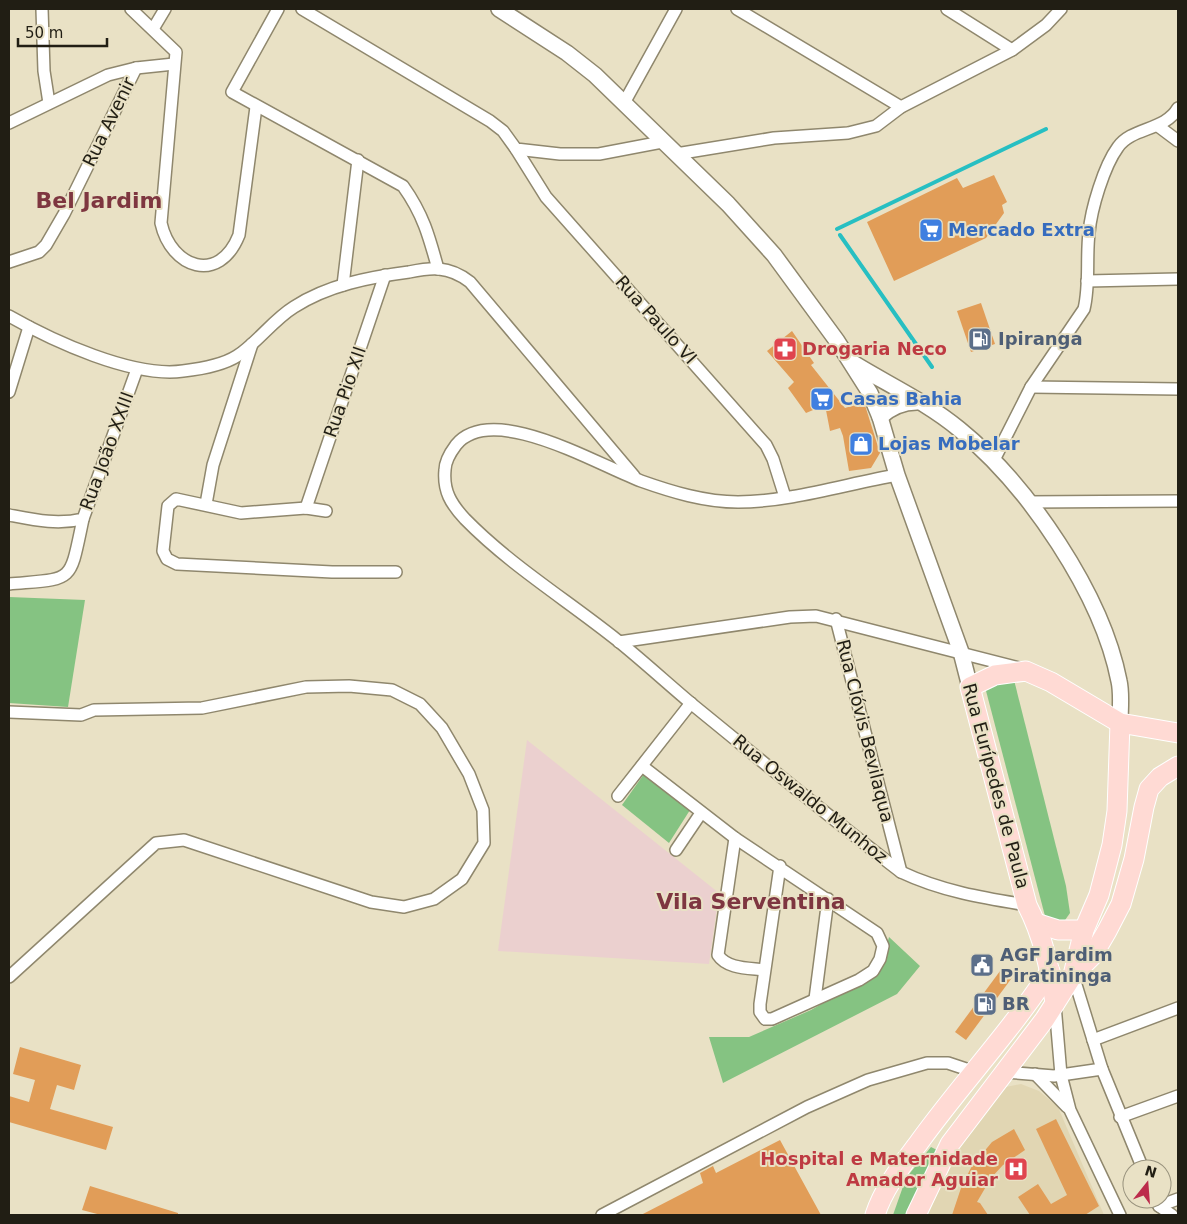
<svg xmlns="http://www.w3.org/2000/svg" width="1187" height="1224" font-family="'DejaVu Sans',sans-serif">
	<style>
		.built { fill: #e1d6b3 }
		.education { fill: #ebd0cf }
		.green { fill: #85c382 }
		.lines { fill: none; stroke-linecap: round; stroke-linejoin: round }
		.stream { stroke: #27bfc2; stroke-width: 4 }
		.building { fill: #e19d58 }
		.minor-casing { stroke: #8f876d; stroke-width: 14 }
		.tertiary-casing { stroke: #8f876d; stroke-width: 18 }
		.primary-casing { stroke: #fff; stroke-width: 21 }
		.minor { stroke: #fff; stroke-width: 11 }
		.tertiary { stroke: #fff; stroke-width: 15 }
		.primary { stroke: #ffdad4; stroke-width: 19 }
		.labels { text-anchor: middle; stroke-width: 4; stroke-linejoin: round; paint-order: stroke }
		.street-label { font-size: 18px; fill: #211e14; stroke: #e9e1c5 }
		.shop-label { font-size: 18px; font-weight: bold; fill: #366cbe; stroke: #e9e1c5; text-anchor: start }
		.service-label { font-size: 18px; font-weight: bold; fill: #4e5e75; stroke: #e9e1c5; text-anchor: start }
		.health-label { font-size: 18px; font-weight: bold; fill: #be3a42; stroke: #e9e1c5; text-anchor: start }
		.district-label { font-size: 22px; font-weight: bold; fill: #7e3640; stroke: #e9e1c5 }
	</style>
	<rect width="100%" height="100%" fill="#e9e1c5"/>
	<!-- built -->
	<path class="built" d="M 1021,1084 L 1039,1091 L 1058,1107 L 1104,1215 L 928,1215 L 961,1140 L 1006,1087 Z"/>
	<!-- education -->
	<path class="education" d="M 527,740 L 719,893 L 709,964 L 498,951 Z"/>
	<!-- green -->
	<g class="green">
		<path d="M 9,597 L 85,600 L 68,707 L 9,703 Z"/>
		<path d="M 1013,676 L 1066,886 L 1070,913 L 1063,923 L 1045,916 L 985,687 Z"/>
		<path d="M 644,774 L 690,810 L 669,843 L 622,805 Z"/>
		<path d="M 889,937 L 920,966 L 897,994 L 723,1083 L 709,1037 L 749,1037 L 811,1010 L 880,971 Z"/>
		<path d="M 931,1147 L 939,1151 L 905,1215 L 893,1215 L 906,1178 Z"/>
	</g>
	<g class="lines">
		<!-- stream -->
		<g class="stream">
			<path d="M 837,229 L 1046,129"/>
			<path d="M 840,235 L 932,367"/>
		</g>
	</g>
	<!-- building -->
	<g class="building">
		<path d="M 994,175 L 1007,202 L 1002,205 L 1004,213 L 986,238 L 894,281 L 867,222 L 957,178 L 963,188 Z"/>
		<path d="M 981,303 L 995,344 L 971,352 L 957,311 Z"/>
		<path d="M 792,331 L 814,363 L 811,365 L 845,408 L 864,402 L 880,453 L 871,468 L 849,471 L 843,436 L 840,428 L 830,431 L 825,405 L 806,413 L 788,388 L 794,382 L 767,351 Z"/>
		<path d="M 1003,967 L 1014,975 L 966,1040 L 955,1032 Z"/>
		<path d="M 20,1047 L 81,1065 L 74,1090 L 57,1085 L 50,1109 L 113,1127 L 106,1150 L 9,1122 L 9,1096 L 29,1102 L 35,1080 L 13,1074 Z"/>
		<path d="M 1056,1119 L 1099,1206 L 1085,1215 L 1030,1215 L 1018,1197 L 1038,1184 L 1051,1204 L 1067,1195 L 1036,1129 Z"/>
		<path d="M 1014,1129 L 1025,1150 L 1003,1165 L 991,1178 L 977,1202 L 980,1203 L 988,1215 L 952,1215 L 962,1185 L 972,1166 L 992,1142 Z"/>
		<path d="M 780,1140 L 821,1215 L 641,1215 L 703,1183 L 700,1173 L 713,1166 L 716,1173 Z"/>
		<path d="M 90,1186 L 178,1213 L 178,1215 L 101,1215 L 82,1210 Z"/>
	</g>
	<g class="lines">
		<!-- minor casing -->
		<g class="minor-casing">
			<g id="minor">
				<path d="M 42,9 L 44,71 L 49,103"/>
				<path d="M 131,9 L 176,52 L 161,223 C 171,268 219,285 239,235 L 256,107"/>
				<path d="M 278,9 L 232,92 L 403,186 C 423,214 429,236 438,269"/>
				<path d="M 302,9 L 490,121 L 503,131 L 516,149 L 560,154 L 599,154 L 662,142"/>
				<path d="M 737,9 L 901,107"/>
				<path d="M 947,9 L 1012,50"/>
				<path d="M 153,29 L 165,9"/>
				<path d="M 624,103 L 676,9"/>
				<path d="M 9,123 L 108,75 L 136,68 L 174,64"/>
				<path d="M 1158,126 L 1178,141"/>
				<path d="M 516,149 L 546,197 L 766,445 L 773,459 L 785,497"/>
				<path d="M 676,154 L 774,138 L 848,133 L 876,126 L 901,107 L 1012,50 L 1046,25 L 1061,9"/>
				<path d="M 9,262 L 39,252 L 46,245 L 64,214 L 136,68"/>
				<path d="M 1087,281 L 1178,279"/>
				<path d="M 343,285 L 358,160"/>
				<path d="M 9,316 C 53,341 133,378 183,371 C 200,369 223,365 237,356 C 258,342 273,320 294,307 C 328,285 370,277 409,272 C 419,270 430,268 439,269 C 451,270 461,275 470,282 L 634,476"/>
				<path d="M 1031,387 L 1178,389"/>
				<path d="M 9,392 L 29,327"/>
				<path d="M 994,460 L 1031,387 L 1084,309 C 1090,285 1086,258 1089,233 C 1091,209 1104,166 1118,147 C 1132,127 1165,131 1178,108"/>
				<path d="M 897,475 C 846,484 789,502 738,502 C 705,502 672,492 641,481 C 598,465 492,401 456,445 C 450,453 445,461 445,470 C 443,491 451,504 465,519 C 510,565 567,600 617,640 C 643,661 668,684 693,705 C 762,761 830,818 901,872 C 941,891 983,898 1027,905"/>
				<path d="M 1028,502 L 1178,501"/>
				<path d="M 206,504 L 213,465 L 252,344"/>
				<path d="M 306,508 L 385,275"/>
				<path d="M 326,511 L 306,508 L 241,513 L 176,499 L 168,506 L 163,551 L 167,559 L 177,564 L 332,572 L 396,572"/>
				<path d="M 9,515 C 35,520 57,525 83,519 L 137,369"/>
				<path d="M 9,584 C 75,578 69,585 83,519"/>
				<path d="M 836,619 L 901,872"/>
				<path d="M 619,642 L 790,617 L 816,616 L 1019,668"/>
				<path d="M 9,712 L 81,715 L 94,710 L 202,708 L 306,687 L 349,686 L 392,690 L 420,704 L 442,728 L 469,774 L 483,810 L 484,843 L 462,879 L 434,899 L 404,907 L 371,902 L 184,840 L 156,843 L 9,977"/>
				<path d="M 642,766 L 735,838 L 877,933 L 883,946 L 880,959 L 873,971 L 859,980 L 772,1019 L 765,1019 L 760,1012 L 760,1004 L 780,866"/>
				<path d="M 618,796 L 691,703"/>
				<path d="M 735,838 L 718,955 C 727,969 749,968 764,970"/>
				<path d="M 676,850 L 701,813"/>
				<path d="M 1073,975 L 1102,1069 L 1143,1169"/>
				<path d="M 815,999 L 828,899"/>
				<path d="M 1055,1005 L 1061,1075 L 1070,1110 L 1120,1215"/>
				<path d="M 1093,1040 L 1178,1008"/>
				<path d="M 1005,1072 L 1054,1076 L 1102,1069"/>
				<path d="M 1035,1074 L 1067,1107"/>
				<path d="M 1120,1117 L 1178,1096"/>
				<path d="M 1159,1206 L 1178,1199"/>
				<path d="M 1159,1206 L 1172,1215"/>
				<path d="M 602,1215 L 807,1107 L 868,1080 L 927,1063 L 948,1063 L 975,1072"/>
			</g>
		</g>
		<!-- tertiary casing -->
		<g class="tertiary-casing">
			<g id="tertiary">
				<path d="M 499,9 L 567,53 L 595,75 L 728,204 L 774,255 L 837,341 L 870,393 L 880,417 L 897,475 L 961,652 L 970,687"/>
				<path d="M 853,363 C 887,384 928,403 959,429 C 1028,485 1102,594 1119,681 C 1122,694 1120,709 1120,723"/>
				<path d="M 880,417 C 891,407 902,402 917,402"/>
			</g>
		</g>
		<!-- primary casing -->
		<g class="primary-casing">
			<g id="primary">
				<path d="M 1036,923 L 1058,930 L 1084,930"/>
				<path d="M 1073,975 L 1084,930 L 1099,895 L 1112,845 L 1117,811 L 1120,723"/>
				<path d="M 1055,1003 C 1050,969 1043,936 1027,905 L 970,687 L 995,675 L 1026,671 L 1051,682 L 1120,723 L 1178,733"/>
				<path d="M 875,1215 C 884,1187 903,1164 920,1141 C 962,1083 1011,1031 1050,971"/>
				<path d="M 916,1215 L 950,1144 L 1045,1019 L 1073,975 L 1093,955 L 1107,931 L 1121,904 L 1134,859 L 1144,807 L 1149,789 L 1160,777 L 1178,766"/>
			</g>
		</g>
		<!-- minor -->
		<use href="#minor" class="minor"/>
		<!-- tertiary -->
		<use href="#tertiary" class="tertiary"/>
		<!-- primary -->
		<use href="#primary" class="primary"/>
	</g>
	<!-- icons -->
	<defs>
		<g id="supermarket-square" transform="scale(1.25)"><rect x="-9" y="-9" width="18" height="18" rx="4" fill="#3f7fe0" stroke="#e9e1c5"/><path d="M-6-5.5h2.5l.6 2H6L4.5 2H-2.5L-4.4-4H-6ZM-1.5 3.2a1.3 1.3 0 1 0 .1 0ZM3 3.2a1.3 1.3 0 1 0 .1 0Z" fill="#fff"/></g>
		<g id="fuel-square" transform="scale(1.25)"><rect x="-9" y="-9" width="18" height="18" rx="4" fill="#5c6f8a" stroke="#e9e1c5"/><path d="M-5.5-6h7V0h2V4h1.3V-2.5L3-4.5l.8-.8L6-3V5H2.5V1h-1V6h-7ZM-4.2-4.7v3.2H.2V-4.7Z" fill="#fff"/></g>
		<g id="pharmacy-square" transform="scale(1.25)"><rect x="-9" y="-9" width="18" height="18" rx="4" fill="#e0444e" stroke="#e9e1c5"/><path d="M-2-6h4v4h4v4h-4v4h-4v-4h-4v-4h4Z" fill="#fff"/></g>
		<g id="shop-square" transform="scale(1.25)"><rect x="-9" y="-9" width="18" height="18" rx="4" fill="#3f7fe0" stroke="#e9e1c5"/><path d="M-5-2.5h2.3a2.7 3.5 0 0 1 5.4 0H5L5.5 6h-11ZM-1.5-2.5h3a1.5 2.3 0 0 0-3 0Z" fill="#fff"/></g>
		<g id="civic-square" transform="scale(1.25)"><rect x="-9" y="-9" width="18" height="18" rx="4" fill="#5c6f8a" stroke="#e9e1c5"/><path d="M-.6-6.5H3V-4.5H.6V-3L4-1V1h2V6H-6V1h2V-1L-.6-3ZM-1.2 2.5V6h2.4V2.5Z" fill="#fff"/></g>
		<g id="hospital-square" transform="scale(1.25)"><rect x="-9" y="-9" width="18" height="18" rx="4" fill="#e0444e" stroke="#e9e1c5"/><path d="M-5-5h3v3.5h4V-5h3V5h-3V1.5h-4V5h-3Z" fill="#fff"/></g>
	</defs>
	<g fill-rule="evenodd">
		<use href="#supermarket-square" x="931" y="230"/>
		<use href="#fuel-square" x="980" y="339"/>
		<use href="#pharmacy-square" x="785" y="349"/>
		<use href="#supermarket-square" x="822" y="399"/>
		<use href="#shop-square" x="861" y="444"/>
		<use href="#civic-square" x="982" y="965"/>
		<use href="#fuel-square" x="985" y="1004"/>
		<use href="#hospital-square" x="1016" y="1169"/>
	</g>
	<g class="labels">
		<!-- street labels -->
		<g class="street-label">
			<text transform="translate(109 122) rotate(-64)" y="6">Rua Avenir</text>
			<text transform="translate(656 320) rotate(48)" y="6">Rua Paulo VI</text>
			<text transform="translate(345 392) rotate(-71)" y="6">Rua Pio XII</text>
			<text transform="translate(107 451) rotate(-70)" y="6">Rua João XXIII</text>
			<text transform="translate(865 731) rotate(76)" y="6">Rua Clóvis Bevilaqua</text>
			<text transform="translate(996 786) rotate(75)" y="6">Rua Eurípedes de Paula</text>
			<text transform="translate(810 799) rotate(39)" y="6">Rua Oswaldo Munhoz</text>
		</g>
		<!-- shop labels -->
		<g class="shop-label">
			<text x="948" y="236">Mercado Extra</text>
			<text x="840" y="405">Casas Bahia</text>
			<text x="878" y="450">Lojas Mobelar</text>
		</g>
		<!-- service labels -->
		<g class="service-label">
			<text x="998" y="345">Ipiranga</text>
			<text x="1000" y="961">AGF Jardim<tspan x="1000" dy="21">Piratininga</tspan></text>
			<text x="1002" y="1010">BR</text>
		</g>
		<!-- health labels -->
		<g class="health-label">
			<text x="802" y="355">Drogaria Neco</text>
			<text x="998" y="1165" text-anchor="end">Hospital e Maternidade<tspan x="998" dy="21">Amador Aguiar</tspan></text>
		</g>
		<!-- district labels -->
		<g class="district-label">
			<text x="99" y="208">Bel Jardim</text>
			<text x="751" y="909">Vila Serventina</text>
		</g>
	</g>
	<!-- border -->
	<rect width="1187" height="1224" fill="none" stroke="#211e14" stroke-width="20"/>
	<!-- north arrow -->
	<g transform="translate(1147 1184) rotate(17)"><circle r="24" fill="#e9e1c5" stroke="#99937e"/>
	<path d="M0-4L9 19L0 12L-9 19Z" fill="#bc2b4b"/>
	<text y="-8" font-size="14" font-weight="bold" text-anchor="middle" fill="#211e14">N</text>
	</g>
	<!-- scale -->
	<path d="M18 38v8h89v-8" fill="none" stroke="#211e14" stroke-width="2.5"/>
	<text x="25" y="38" font-size="15" fill="#211e14" stroke="#e9e1c5" stroke-width="4" paint-order="stroke">50 m</text>
</svg>
